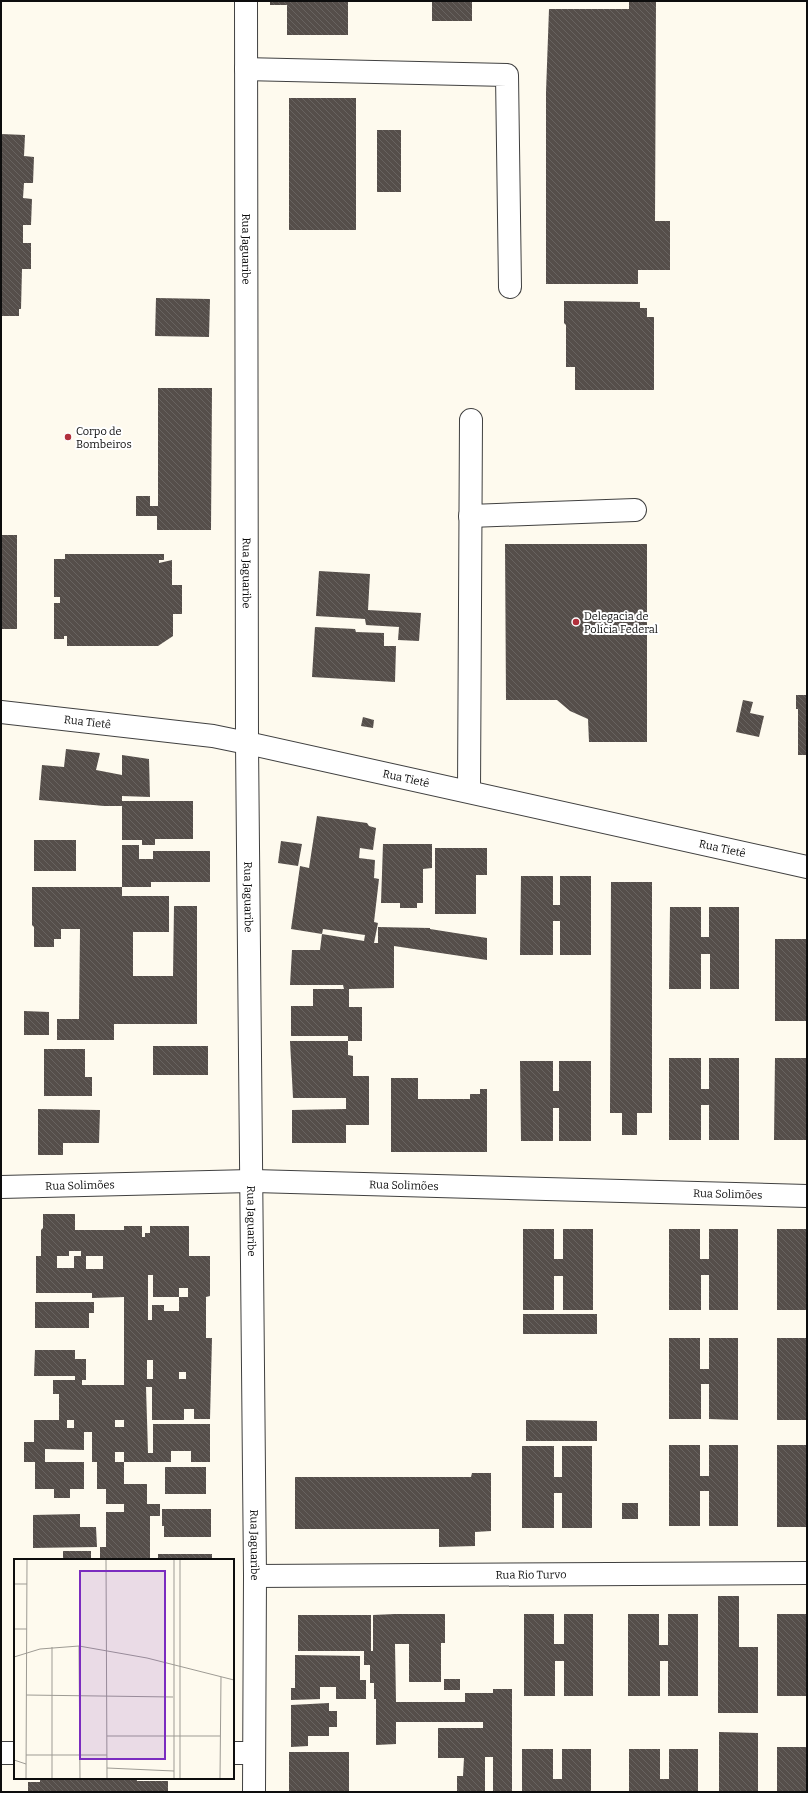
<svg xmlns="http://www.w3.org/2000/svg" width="808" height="1793" font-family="Bitter,serif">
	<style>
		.building { fill: url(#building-back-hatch); fill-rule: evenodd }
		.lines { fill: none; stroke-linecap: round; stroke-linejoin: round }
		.minor-casing { stroke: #404040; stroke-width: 24 }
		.minor { stroke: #fff; stroke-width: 22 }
		.poi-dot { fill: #b1303c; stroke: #fff; stroke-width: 1.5 }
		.labels { text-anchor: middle; stroke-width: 4; stroke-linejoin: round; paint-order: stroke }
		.street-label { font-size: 11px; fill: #0d0d0d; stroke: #fff }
		.poi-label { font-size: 11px; fill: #0d0d0d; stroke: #fff; text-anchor: start }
		.inset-road { fill: none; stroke: #9e9b94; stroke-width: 1 }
		.view { fill: #7b2cbf; fill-opacity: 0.15; stroke: #7b2cbf; stroke-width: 2 }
		.inset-edge { fill: none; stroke: #0d0d0d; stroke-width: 2 }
	</style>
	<defs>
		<pattern id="building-back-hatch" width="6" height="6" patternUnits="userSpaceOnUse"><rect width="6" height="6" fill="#554e4a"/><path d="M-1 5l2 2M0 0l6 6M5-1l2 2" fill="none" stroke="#686360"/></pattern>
	</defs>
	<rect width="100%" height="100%" fill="#fefaee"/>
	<!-- building -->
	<g class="building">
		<path d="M 270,1 L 348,1 L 348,35 L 287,35 L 287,5 L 270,5 Z"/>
		<rect x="432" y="1" width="40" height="20"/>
		<path d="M 629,1 L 656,1 L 655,221 L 670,221 L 670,270 L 638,270 L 638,284 L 546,284 L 546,92 L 549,9 L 629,9 Z"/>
		<rect x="289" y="98" width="67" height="132"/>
		<rect x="377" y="130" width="24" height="62"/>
		<path d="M 1,134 L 25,135 L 24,156 L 34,157 L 33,183 L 24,183 L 23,198 L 32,199 L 31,225 L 23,225 L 23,243 L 31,243 L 31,269 L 22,269 L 21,309 L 19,309 L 19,316 L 1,316 Z"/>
		<path d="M 156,298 L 210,299 L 209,337 L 155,336 Z"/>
		<path d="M 564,301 L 640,302 L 640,308 L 647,308 L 647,317 L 654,317 L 654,390 L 575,390 L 575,367 L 566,367 L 566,325 L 564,323 Z"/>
		<path d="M 158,388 L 212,388 L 211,530 L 157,530 L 157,516 L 136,516 L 136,496 L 150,496 L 150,506 L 158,506 Z"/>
		<rect x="1" y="535" width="16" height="94"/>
		<path d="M 505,544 L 647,544 L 647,742 L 589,742 L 588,719 L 570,711 L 557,700 L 506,700 Z"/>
		<path d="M 65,554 L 164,554 L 164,560 L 159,560 L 159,563 L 172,560 L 172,585 L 182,585 L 182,614 L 173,614 L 173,636 L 158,646 L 67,646 L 67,636 L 64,636 L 64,639 L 54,639 L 54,603 L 60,603 L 60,597 L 54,597 L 54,559 L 65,559 Z"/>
		<path d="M 319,571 L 370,574 L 368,610 L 421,613 L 419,641 L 398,640 L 399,627 L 366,625 L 365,619 L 316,616 Z"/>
		<path d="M 315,627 L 355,629 L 356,632 L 384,633 L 384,646 L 396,646 L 395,682 L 312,677 Z"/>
		<path d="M 796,695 L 807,695 L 807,755 L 798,755 L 798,709 L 796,709 Z"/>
		<path d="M 743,700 L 753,702 L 750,713 L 764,716 L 759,737 L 736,732 Z"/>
		<path d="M 363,717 L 374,720 L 373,728 L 361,726 Z"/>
		<path d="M 66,749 L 100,753 L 96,770 L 122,775 L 122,755 L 149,759 L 150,797 L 122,796 L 122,801 L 193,801 L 193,839 L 155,839 L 155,845 L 142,845 L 142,840 L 122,840 L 122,806 L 104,806 L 39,800 L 42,765 L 64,767 Z"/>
		<path d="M 317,816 L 367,823 L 369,826 L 376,828 L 373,850 L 360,848 L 359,858 L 375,860 L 374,878 L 379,879 L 374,922 L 378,923 L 374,943 L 378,943 L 378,927 L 430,928 L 430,929 L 487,938 L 487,960 L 394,946 L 394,988 L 349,989 L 349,1007 L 362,1007 L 362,1041 L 348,1041 L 348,1055 L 353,1056 L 353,1076 L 369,1076 L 369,1125 L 346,1125 L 346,1143 L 292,1143 L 292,1110 L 346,1109 L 346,1098 L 293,1098 L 290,1041 L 348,1041 L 348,1036 L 291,1036 L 291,1006 L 313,1006 L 313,989 L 344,989 L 343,985 L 290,985 L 292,950 L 320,950 L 322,934 L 291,929 L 300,866 L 309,868 ZM 323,929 L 365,935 L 364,941 L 322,934 Z"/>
		<rect x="34" y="840" width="42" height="31"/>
		<path d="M 281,841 L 302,844 L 298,866 L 278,863 Z"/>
		<path d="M 383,844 L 432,844 L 432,868 L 423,869 L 423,903 L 417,903 L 417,908 L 400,908 L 400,903 L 381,903 Z"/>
		<path d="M 122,845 L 139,845 L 139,859 L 153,859 L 153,851 L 210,851 L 210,882 L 151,882 L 151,887 L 122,887 L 122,896 L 169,896 L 169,932 L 133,932 L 133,976 L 173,976 L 174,906 L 197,906 L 197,1024 L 114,1024 L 114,1040 L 57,1040 L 57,1019 L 79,1019 L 80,929 L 61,929 L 61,939 L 54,939 L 54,947 L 34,947 L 34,927 L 32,925 L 32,887 L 122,887 Z"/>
		<path d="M 435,848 L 487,848 L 487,875 L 476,875 L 476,914 L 435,914 Z"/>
		<path d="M 521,876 L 553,876 L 553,905 L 560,905 L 560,876 L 591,876 L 591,955 L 560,955 L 560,921 L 553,921 L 553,955 L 520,955 Z"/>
		<path d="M 611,882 L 652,882 L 652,1113 L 637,1113 L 637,1135 L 622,1135 L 622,1113 L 610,1113 Z"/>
		<path d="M 670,907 L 701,907 L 701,937 L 709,937 L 709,907 L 739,907 L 739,989 L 710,989 L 710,954 L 701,954 L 701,989 L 669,989 Z"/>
		<rect x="775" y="939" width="31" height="82"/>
		<path d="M 24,1011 L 49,1012 L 49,1035 L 24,1035 Z"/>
		<rect x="153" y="1046" width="55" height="29"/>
		<path d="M 44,1049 L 85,1049 L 85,1077 L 92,1077 L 92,1096 L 44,1096 Z"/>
		<path d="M 669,1058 L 701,1058 L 701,1089 L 709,1089 L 709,1058 L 739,1058 L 739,1140 L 709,1140 L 709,1105 L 701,1105 L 701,1140 L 669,1140 Z"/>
		<path d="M 775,1058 L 806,1058 L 806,1140 L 774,1140 Z"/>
		<path d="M 520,1061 L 553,1061 L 553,1091 L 559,1091 L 559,1061 L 591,1061 L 591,1141 L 559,1141 L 559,1108 L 553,1108 L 553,1141 L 521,1141 Z"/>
		<path d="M 391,1078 L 418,1078 L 418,1099 L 470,1099 L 470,1094 L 480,1094 L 480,1089 L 487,1089 L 487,1152 L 391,1152 Z"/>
		<path d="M 38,1109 L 100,1110 L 99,1143 L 63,1143 L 63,1155 L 38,1155 Z"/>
		<path d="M 43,1214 L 75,1214 L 75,1230 L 124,1230 L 124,1226 L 142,1226 L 142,1237 L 145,1237 L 145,1233 L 150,1233 L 150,1226 L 189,1226 L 189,1256 L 210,1256 L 210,1296 L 206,1297 L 206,1338 L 212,1338 L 210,1419 L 194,1419 L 194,1409 L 184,1409 L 184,1420 L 152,1420 L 152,1387 L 146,1387 L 148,1453 L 153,1453 L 153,1424 L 210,1424 L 210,1462 L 191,1462 L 191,1451 L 171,1451 L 171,1462 L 124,1462 L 124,1484 L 147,1484 L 147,1504 L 160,1504 L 160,1516 L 150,1516 L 150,1560 L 102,1560 L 100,1558 L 100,1547 L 106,1547 L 106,1512 L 124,1512 L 124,1504 L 106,1504 L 106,1489 L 97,1489 L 97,1462 L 92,1462 L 92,1432 L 84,1432 L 84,1450 L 45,1449 L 45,1462 L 84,1462 L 84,1489 L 70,1489 L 70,1498 L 54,1498 L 54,1489 L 35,1489 L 35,1462 L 24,1462 L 24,1442 L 34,1442 L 34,1420 L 59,1420 L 59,1394 L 53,1394 L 53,1380 L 75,1380 L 75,1376 L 34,1376 L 35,1350 L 75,1350 L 75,1359 L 86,1359 L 86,1380 L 82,1380 L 82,1385 L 124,1385 L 124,1297 L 92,1298 L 92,1293 L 36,1293 L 36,1256 L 41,1256 L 41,1230 L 43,1228 ZM 69,1251 L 81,1251 L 81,1256 L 74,1256 L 74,1268 L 57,1268 L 57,1256 L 69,1256 ZM 86,1256 L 103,1256 L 103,1269 L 86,1269 ZM 148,1275 L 153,1275 L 153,1297 L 179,1297 L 179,1288 L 188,1288 L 188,1297 L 179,1297 L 179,1311 L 164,1311 L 164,1305 L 152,1305 L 152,1320 L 148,1320 ZM 147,1360 L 153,1360 L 153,1379 L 147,1379 ZM 179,1372 L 186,1372 L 186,1379 L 179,1379 ZM 67,1420 L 74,1420 L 74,1428 L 67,1428 ZM 115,1420 L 124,1420 L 124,1427 L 115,1427 ZM 115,1452 L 124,1452 L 124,1462 L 115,1462 Z"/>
		<path d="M 523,1229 L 554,1229 L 554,1259 L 563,1259 L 563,1229 L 593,1229 L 593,1310 L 563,1310 L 563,1276 L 554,1276 L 554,1310 L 523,1310 Z"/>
		<path d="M 669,1229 L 700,1229 L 700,1259 L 709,1259 L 709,1229 L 738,1229 L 738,1310 L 709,1310 L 709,1275 L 701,1275 L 701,1310 L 669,1310 Z"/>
		<rect x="777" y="1229" width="30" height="81"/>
		<path d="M 35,1302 L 94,1302 L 94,1313 L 89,1313 L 89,1328 L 35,1328 Z"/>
		<rect x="523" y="1314" width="74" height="20"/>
		<path d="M 669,1338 L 700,1338 L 700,1369 L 709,1369 L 709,1338 L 738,1338 L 738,1420 L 709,1419 L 709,1384 L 701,1384 L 701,1419 L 669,1419 Z"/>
		<rect x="777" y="1338" width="30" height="82"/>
		<path d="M 526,1420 L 597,1421 L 597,1441 L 526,1441 Z"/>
		<path d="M 669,1445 L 700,1445 L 700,1476 L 709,1476 L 709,1445 L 738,1445 L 738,1526 L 709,1526 L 709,1491 L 700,1491 L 700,1526 L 669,1526 Z"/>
		<rect x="777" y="1445" width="30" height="82"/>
		<path d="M 522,1446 L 554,1446 L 554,1477 L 562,1477 L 562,1446 L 592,1446 L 592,1528 L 562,1528 L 562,1493 L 554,1493 L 554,1528 L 522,1528 Z"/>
		<rect x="165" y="1467" width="41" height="27"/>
		<path d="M 472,1473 L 491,1473 L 491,1531 L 475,1532 L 475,1546 L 439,1547 L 439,1529 L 295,1529 L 295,1477 L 471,1477 Z"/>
		<rect x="622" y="1503" width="16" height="16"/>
		<path d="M 162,1509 L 211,1509 L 211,1537 L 164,1537 L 164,1526 L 162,1526 Z"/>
		<path d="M 80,1514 L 80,1527 L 96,1527 L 97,1547 L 33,1548 L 33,1515 Z"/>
		<path d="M 63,1551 L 91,1551 L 91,1560 L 36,1560 L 36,1558 L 63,1558 Z"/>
		<rect x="158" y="1554" width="54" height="6"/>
		<path d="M 718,1596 L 739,1596 L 739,1647 L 758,1647 L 758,1713 L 718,1713 Z"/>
		<path d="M 395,1614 L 445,1614 L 445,1643 L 441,1643 L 441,1682 L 409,1682 L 409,1644 L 395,1644 L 396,1702 L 465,1702 L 465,1693 L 493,1693 L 493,1689 L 512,1689 L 512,1792 L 493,1792 L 493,1757 L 485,1757 L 485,1792 L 457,1792 L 457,1776 L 463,1776 L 464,1758 L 438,1758 L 438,1728 L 483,1728 L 483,1722 L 396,1722 L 396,1744 L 376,1745 L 376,1699 L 374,1699 L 374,1683 L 370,1683 L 370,1665 L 364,1665 L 364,1651 L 298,1651 L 298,1615 L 371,1615 L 371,1651 L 373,1651 L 373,1615 Z"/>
		<path d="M 524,1614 L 554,1614 L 554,1644 L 564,1644 L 564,1614 L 593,1614 L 593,1696 L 564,1696 L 564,1661 L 555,1661 L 555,1696 L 524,1696 Z"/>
		<path d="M 628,1614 L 659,1614 L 659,1645 L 668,1645 L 668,1614 L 698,1614 L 698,1696 L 668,1696 L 668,1661 L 660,1661 L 660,1696 L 628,1696 Z"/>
		<rect x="777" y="1614" width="30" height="82"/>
		<path d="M 295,1655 L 360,1656 L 360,1680 L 366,1680 L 366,1699 L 336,1699 L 336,1687 L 320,1687 L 320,1699 L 291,1700 L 291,1688 L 295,1688 Z"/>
		<rect x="444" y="1679" width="16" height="11"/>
		<path d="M 329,1703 L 329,1711 L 337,1711 L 337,1727 L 329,1727 L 329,1736 L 308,1736 L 308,1746 L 291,1747 L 291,1705 Z"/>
		<path d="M 719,1732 L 758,1733 L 758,1792 L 719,1792 Z"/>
		<rect x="777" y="1747" width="30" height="45"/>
		<path d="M 522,1749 L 553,1749 L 553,1779 L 562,1779 L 562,1749 L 591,1749 L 591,1792 L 522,1792 Z"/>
		<path d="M 629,1749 L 660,1749 L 660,1779 L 669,1779 L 669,1749 L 698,1749 L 698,1792 L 629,1792 Z"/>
		<rect x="289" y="1752" width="60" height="40"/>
		<path d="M 53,1778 L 137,1778 L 137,1781 L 168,1781 L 168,1792 L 28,1792 L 28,1782 L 40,1782 L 40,1779 Z"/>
	</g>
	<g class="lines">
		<!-- minor casing -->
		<g class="minor-casing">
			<g id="minor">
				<path id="s1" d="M 246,1 L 247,743 L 255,1576 L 254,1792"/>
				<path d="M 246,69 L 507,75 L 510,287"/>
				<path d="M 470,516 L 635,510"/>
				<path id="s2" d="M 1,712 L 213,736 L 247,743 L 807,867"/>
				<path d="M 469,791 L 471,420"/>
				<path id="s3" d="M 1,1187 L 251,1181 L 807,1196"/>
				<path id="s4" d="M 255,1576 L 807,1573"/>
				<path d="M 1,1753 L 15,1753"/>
				<path d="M 233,1753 L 254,1753"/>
			</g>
		</g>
		<!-- minor -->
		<use href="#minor" class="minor"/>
	</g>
	<!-- markers -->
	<g class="poi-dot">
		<circle cx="68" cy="437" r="4"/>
		<circle cx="576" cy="622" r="4"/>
	</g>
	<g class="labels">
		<!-- street labels -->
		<g class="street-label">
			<text dy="4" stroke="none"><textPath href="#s1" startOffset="248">Rua Jaguaribe</textPath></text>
			<text dy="4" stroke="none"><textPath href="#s1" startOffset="572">Rua Jaguaribe</textPath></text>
			<text dy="4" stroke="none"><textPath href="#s2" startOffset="87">Rua Tietê</textPath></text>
			<text dy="4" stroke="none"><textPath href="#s2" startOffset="411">Rua Tietê</textPath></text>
			<text dy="4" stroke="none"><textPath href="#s2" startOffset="735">Rua Tietê</textPath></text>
			<text dy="4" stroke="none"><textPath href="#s1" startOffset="896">Rua Jaguaribe</textPath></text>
			<text dy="4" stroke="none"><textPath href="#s3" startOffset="79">Rua Solimões</textPath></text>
			<text dy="4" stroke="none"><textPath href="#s3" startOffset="403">Rua Solimões</textPath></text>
			<text dy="4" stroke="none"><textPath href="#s3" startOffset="727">Rua Solimões</textPath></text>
			<text dy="4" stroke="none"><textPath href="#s1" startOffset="1220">Rua Jaguaribe</textPath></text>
			<text dy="4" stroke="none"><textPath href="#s1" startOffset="1544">Rua Jaguaribe</textPath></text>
			<text dy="4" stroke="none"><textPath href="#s4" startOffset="276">Rua Rio Turvo</textPath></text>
		</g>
		<!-- poi labels -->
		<g class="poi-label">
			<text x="76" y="435">Corpo de<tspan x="76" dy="13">Bombeiros</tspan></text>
			<text x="584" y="620">Delegacia de<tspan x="584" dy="13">Polícia Federal</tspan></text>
		</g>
	</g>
	<!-- overview -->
	<g transform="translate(14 1559)">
		<rect width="220" height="220" fill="#fefaee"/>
		<path class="inset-road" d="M 92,1 L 93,219M 160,1 L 160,219M 166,1 L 166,219M 0,25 L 13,25M 0,70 L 13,70M 65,87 L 66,219M 38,88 L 38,219M 0,98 L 26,90 L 65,87 L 133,99 L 220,121M 12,136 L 159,138M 93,177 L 206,177M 12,196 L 93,196M 0,201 L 12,205M 93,209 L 160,212M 12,219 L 13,1M 206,219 L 207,118"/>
		<path class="view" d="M 66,12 L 151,12 L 151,200 L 66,200 Z"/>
		<rect width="220" height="220" class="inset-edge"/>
	</g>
	<!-- border -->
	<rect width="808" height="1793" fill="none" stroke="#0d0d0d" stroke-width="4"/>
</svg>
